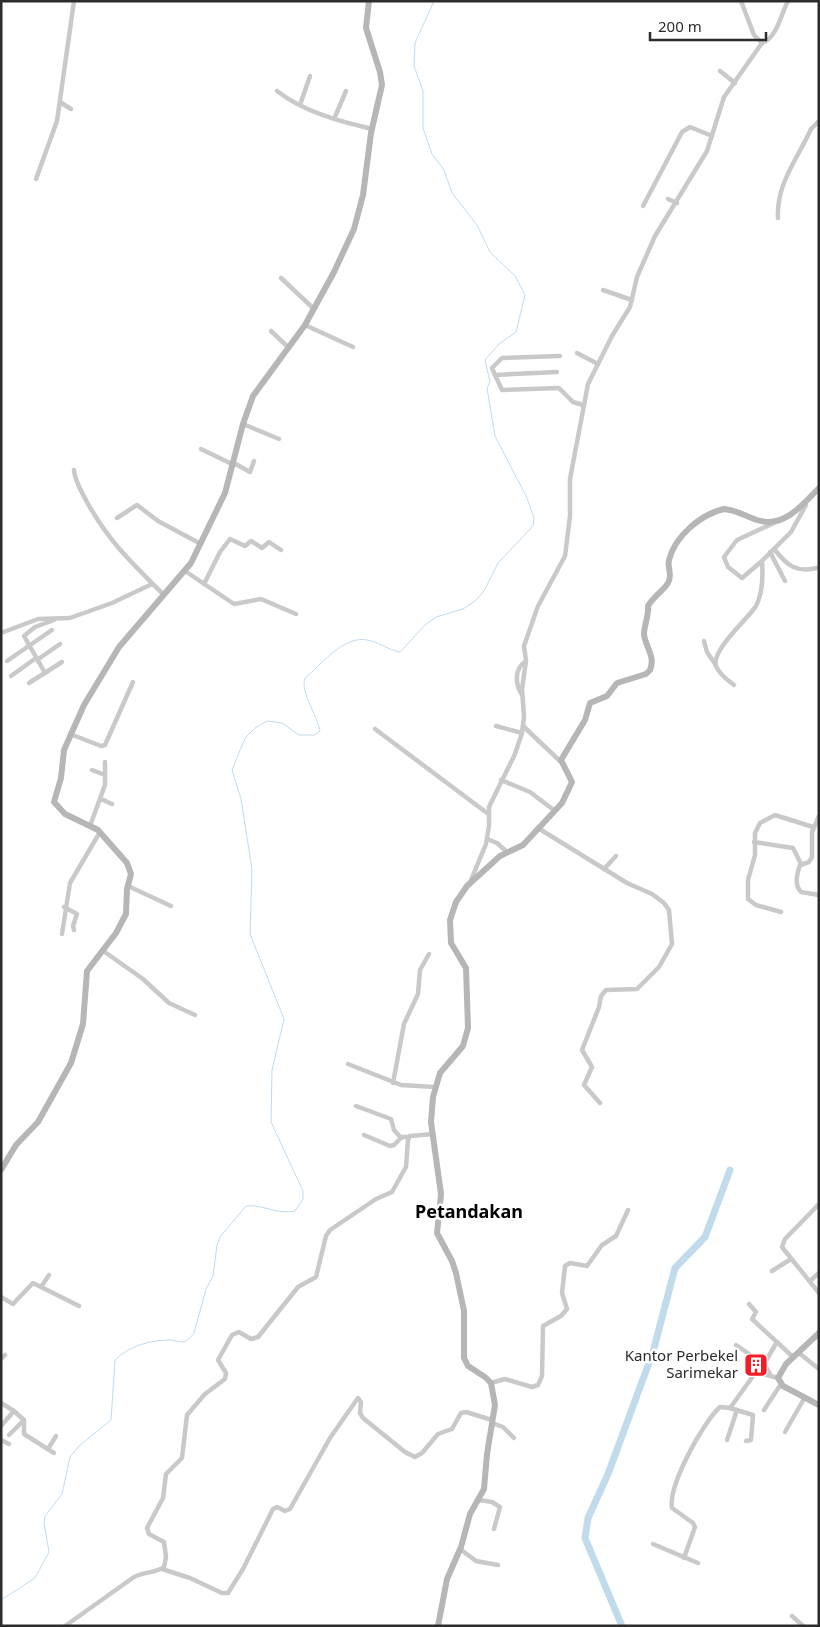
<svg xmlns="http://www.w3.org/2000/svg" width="820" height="1627" font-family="'Noto Sans',sans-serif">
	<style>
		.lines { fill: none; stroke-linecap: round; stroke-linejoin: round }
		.stream { stroke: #c1dbed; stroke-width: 1 }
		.river { stroke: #c1dbed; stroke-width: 7 }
		.street { stroke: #c9c9c9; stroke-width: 4.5 }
		.secondary { stroke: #b6b6b6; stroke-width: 6 }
		.labels { text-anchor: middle; stroke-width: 5; stroke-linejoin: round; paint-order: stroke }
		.poi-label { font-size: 15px; fill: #2c2c2c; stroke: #fff; text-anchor: end }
		.quarter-label { font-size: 18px; font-weight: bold; fill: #000; stroke: #fff }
	</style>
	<rect width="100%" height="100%" fill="#fff"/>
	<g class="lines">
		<!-- stream -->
		<path class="stream" d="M 1,1600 L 35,1578 L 49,1552 L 44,1523 L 45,1516 L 62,1494 L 70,1457 L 79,1446 L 111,1420 L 115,1360 C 129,1346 150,1340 170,1340 C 174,1340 178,1342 182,1342 C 187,1342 191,1337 194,1333 L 206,1289 L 213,1276 L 217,1245 L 220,1237 L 246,1206 C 263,1204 277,1215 295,1211 L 303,1199 L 303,1191 L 271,1122 L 272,1070 L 284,1019 L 250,934 L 252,869 L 241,799 L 232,770 L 245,738 L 255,728 L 267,721 L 282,723 L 299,735 L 314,735 L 320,731 C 317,715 300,692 305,678 C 321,665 344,635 367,640 C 379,642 388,650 400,652 L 425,625 L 436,617 L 463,609 L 475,601 L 484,591 L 498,563 L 533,526 L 534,518 L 527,498 L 495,436 L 487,388 L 490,382 L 485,360 L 499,344 L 516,332 L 525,295 L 515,276 L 490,252 L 477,225 L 452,193 L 444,170 L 432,154 L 423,128 L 423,91 L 414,66 L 415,43 L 434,1"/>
		<!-- river -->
		<path class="river" d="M 622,1626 L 585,1538 L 588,1518 L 608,1474 L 653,1352 L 675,1268 L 705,1237 L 730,1170"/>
		<!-- street -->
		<g class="street">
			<path d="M 762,43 C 777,38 781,14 788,1"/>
			<path d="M 720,71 L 735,83"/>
			<path d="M 277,91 C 304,112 339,121 372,129"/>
			<path d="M 60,102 L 71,109"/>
			<path d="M 300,105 L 310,76"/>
			<path d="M 334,119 L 346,91"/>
			<path d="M 36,179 L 57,121 L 74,1"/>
			<path d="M 668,199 L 677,203"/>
			<path d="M 643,206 L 682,132 L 690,127 L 712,136"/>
			<path d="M 778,218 C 776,184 798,158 811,129 L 819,121"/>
			<path d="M 281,278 L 314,309"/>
			<path d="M 603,290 L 632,300"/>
			<path d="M 305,325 L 353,347"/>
			<path d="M 271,331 L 289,348"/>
			<path d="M 577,353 L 598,364"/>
			<path d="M 557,372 L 495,375 L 502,390 L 559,388 L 573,402 L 583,405"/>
			<path d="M 495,375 L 492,368 L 502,358 L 560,356"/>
			<path d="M 243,424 L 279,439"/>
			<path d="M 201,449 L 234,465"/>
			<path d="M 234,463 L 250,472 L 254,461"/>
			<path d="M 74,470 C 75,482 82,492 87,502 C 109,542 132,563 164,595"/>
			<path d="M 117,518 L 137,505 L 158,521 L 201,544"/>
			<path d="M 774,549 C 787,565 795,573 817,568"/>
			<path d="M 770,552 L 785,581"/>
			<path d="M 762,561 L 742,578 L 728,567 L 724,557 L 737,540 L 774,523"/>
			<path d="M 185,571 L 234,604 L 261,599 L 296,614"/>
			<path d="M 204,584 L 220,552 L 230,539 L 245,546 L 251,541 L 262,548 L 269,542 L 281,550"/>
			<path d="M 1,633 L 38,619 L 70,618 L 112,603 L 152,584"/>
			<path d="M 704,641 L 707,652 L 715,664"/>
			<path d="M 37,660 L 60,644"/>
			<path d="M 7,661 L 52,630"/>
			<path d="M 45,673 L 24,636 L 35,627 L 54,620"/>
			<path d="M 11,676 L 36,658"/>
			<path d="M 29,683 L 62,662"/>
			<path d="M 734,685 C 727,680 719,674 716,666 C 711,650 748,619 756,606 C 763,593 763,575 762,561 L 791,532 L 806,505"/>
			<path d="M 522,695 C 515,684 514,669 526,661"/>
			<path d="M 496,726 L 522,733"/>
			<path d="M 523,726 L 561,762"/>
			<path d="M 375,729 L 487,813"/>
			<path d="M 70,734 L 101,746 L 105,745 L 133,682"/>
			<path d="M 92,770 L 105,775"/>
			<path d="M 501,780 L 530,792 L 555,811"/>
			<path d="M 101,799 L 112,804"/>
			<path d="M 819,816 L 812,832 L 812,857 L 809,862 L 800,865 C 797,874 794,885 801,892 L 819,895"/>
			<path d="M 90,826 L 105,785 L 105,762"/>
			<path d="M 538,828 L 627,883 L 652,894 L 664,903 L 669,910 L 672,944 L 659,967 L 637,989 L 606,990 L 601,996 L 599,1007 L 582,1050 L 592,1067 L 584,1085 L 600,1103"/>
			<path d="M 487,839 L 497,843 L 507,852"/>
			<path d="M 754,842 L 793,848 L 801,864"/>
			<path d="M 604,869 L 616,856"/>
			<path d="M 471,880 L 486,844 L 489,826 L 489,807 L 515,754 L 522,733 L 524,717 L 522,689 L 526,661 L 524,646 L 538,606 L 565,556 L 570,516 L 570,479 L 588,384 L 612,336 L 630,307 L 637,277 L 655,236 L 707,151 L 724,97 L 762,43 L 754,35 L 741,1"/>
			<path d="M 128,886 L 171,906"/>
			<path d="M 64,907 L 77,914 L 73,926 L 74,930"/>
			<path d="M 781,912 L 756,905 L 748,899 L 748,880 L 755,855 L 755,833 L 760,823 L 775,815 L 813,827"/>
			<path d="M 62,934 L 70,883 L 100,832"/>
			<path d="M 102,950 L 143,979 L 169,1003 L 195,1015"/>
			<path d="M 348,1064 L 401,1085 L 435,1087"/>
			<path d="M 393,1083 L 404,1024 L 418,994 L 420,970 L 429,954"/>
			<path d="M 356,1106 L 391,1119 L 394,1130 L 401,1138"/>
			<path d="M 364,1135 L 390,1146 L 394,1145 L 402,1137 L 409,1137"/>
			<path d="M 819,1204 L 785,1239 L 782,1247 L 819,1293"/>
			<path d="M 772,1271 L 791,1259"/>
			<path d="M 810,1281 L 819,1273"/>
			<path d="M 41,1287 L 49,1275"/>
			<path d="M 1,1297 L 13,1304 L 33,1283 L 79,1306"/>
			<path d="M 749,1304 L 756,1312 L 752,1319 L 793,1357"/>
			<path d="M 736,1345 L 765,1365 L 770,1374"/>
			<path d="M 799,1353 L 819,1369"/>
			<path d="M 1,1359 L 5,1355"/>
			<path d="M 764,1364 L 777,1342"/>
			<path d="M 491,1383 L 505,1379 L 532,1387 L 538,1385 L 542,1376 L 543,1326 L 561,1316 L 567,1309 L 562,1293 L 565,1266 L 570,1263 L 587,1266 L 602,1245 L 616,1236 L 628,1210"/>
			<path d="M 1,1403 L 14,1411 L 1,1426"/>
			<path d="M 730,1408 L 756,1372 L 778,1378"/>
			<path d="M 764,1410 L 781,1384"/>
			<path d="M 24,1420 L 24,1434 L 54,1453"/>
			<path d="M 492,1423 L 503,1427 L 514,1438"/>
			<path d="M 785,1432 L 805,1397"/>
			<path d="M 9,1435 L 24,1420 L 14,1411"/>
			<path d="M 1,1440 L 9,1444"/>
			<path d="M 727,1440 L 737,1410"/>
			<path d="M 48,1449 L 56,1436"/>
			<path d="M 479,1500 L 492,1502 L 500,1507 L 494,1529"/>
			<path d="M 653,1544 L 698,1563"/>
			<path d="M 460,1549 L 476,1561 L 498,1565"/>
			<path d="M 684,1558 L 695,1527 L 693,1523 L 672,1508 C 668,1486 703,1422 720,1407 L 730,1408 L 753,1415 L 751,1440 L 746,1441"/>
			<path d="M 162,1569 L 190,1578 L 222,1593 L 228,1593 L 243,1569 L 273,1509 L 277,1507 L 285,1511 L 290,1509 L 330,1438 L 358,1398 L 361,1402 L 360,1413 L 363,1418 L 405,1452 L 415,1457 L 422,1453 L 438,1434 L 452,1429 L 461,1413 L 466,1412 L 492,1420"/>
			<path d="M 792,1616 L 803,1626"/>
			<path d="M 65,1626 L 134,1577 C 143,1572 156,1573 164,1567 L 166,1557 L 164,1542 L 149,1534 L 147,1528 L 163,1498 L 166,1474 L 182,1458 L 187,1415 L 205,1394 L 225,1379 L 226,1373 L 218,1360 L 232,1335 L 239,1332 L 251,1339 L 258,1337 L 298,1287 L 316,1277 L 326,1236 L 330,1230 L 376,1199 L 392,1192 L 406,1167 L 408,1140 L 410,1136 L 433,1134"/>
		</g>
		<!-- secondary -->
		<g class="secondary">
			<path d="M 1,1170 L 16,1145 L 38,1122 L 71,1063 L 83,1024 L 87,971 L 116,933 L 126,914 L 127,889 L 131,874 L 127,863 L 98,830 L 65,814 L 54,802 L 61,778 L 64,750 L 84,705 L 119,647 L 191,563 L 225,493 L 243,424 L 253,396 L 305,325 L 334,272 L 354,229 L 363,195 L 371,133 L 382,85 L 380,72 L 366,28 L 369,1"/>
			<path d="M 819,1333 L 786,1364 L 778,1378 L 783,1386 L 819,1405"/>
			<path d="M 438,1626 L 447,1579 L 461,1547 L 470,1514 L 484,1489 L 487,1454 L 495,1405 L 491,1383 L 485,1377 L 468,1366 L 464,1358 L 464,1311 L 456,1273 L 452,1261 L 437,1233 L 441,1194 L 431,1122 L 433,1097 L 440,1073 L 463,1046 L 468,1028 L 466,968 L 451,943 L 450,920 L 456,902 L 467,886 L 500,856 L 523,845 L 562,803 L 572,782 L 561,760 L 585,720 L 590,703 L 607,696 L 617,683 L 646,674 L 650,670 C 656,656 645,647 644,634 C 644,625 649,616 648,606 C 653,597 663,591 668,583 C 673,575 667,568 669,560 C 675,536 701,514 724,509 C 736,510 746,516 757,520 C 784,529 802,505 819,488"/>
		</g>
	</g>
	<!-- icons -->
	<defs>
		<g id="building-square" transform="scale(1.25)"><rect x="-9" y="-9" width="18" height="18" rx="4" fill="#f31d28" stroke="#fff"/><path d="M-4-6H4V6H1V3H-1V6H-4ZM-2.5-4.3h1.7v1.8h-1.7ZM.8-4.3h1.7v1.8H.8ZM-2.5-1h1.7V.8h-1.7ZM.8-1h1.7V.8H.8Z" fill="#fff"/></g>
	</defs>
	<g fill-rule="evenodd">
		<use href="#building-square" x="756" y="1365"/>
	</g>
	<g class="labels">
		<!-- poi labels -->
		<g class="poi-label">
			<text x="738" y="1361">Kantor Perbekel<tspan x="738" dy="17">Sarimekar</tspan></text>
		</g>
		<!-- quarter labels -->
		<g class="quarter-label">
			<text x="469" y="1218">Petandakan</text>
		</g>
	</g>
	<!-- border -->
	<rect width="820" height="1627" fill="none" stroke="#2c2c2c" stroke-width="5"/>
	<!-- scale -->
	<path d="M650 32v8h116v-8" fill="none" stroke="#2c2c2c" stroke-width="2.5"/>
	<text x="658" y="32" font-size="15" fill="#2c2c2c" stroke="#ffffff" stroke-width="4" paint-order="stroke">200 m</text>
</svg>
